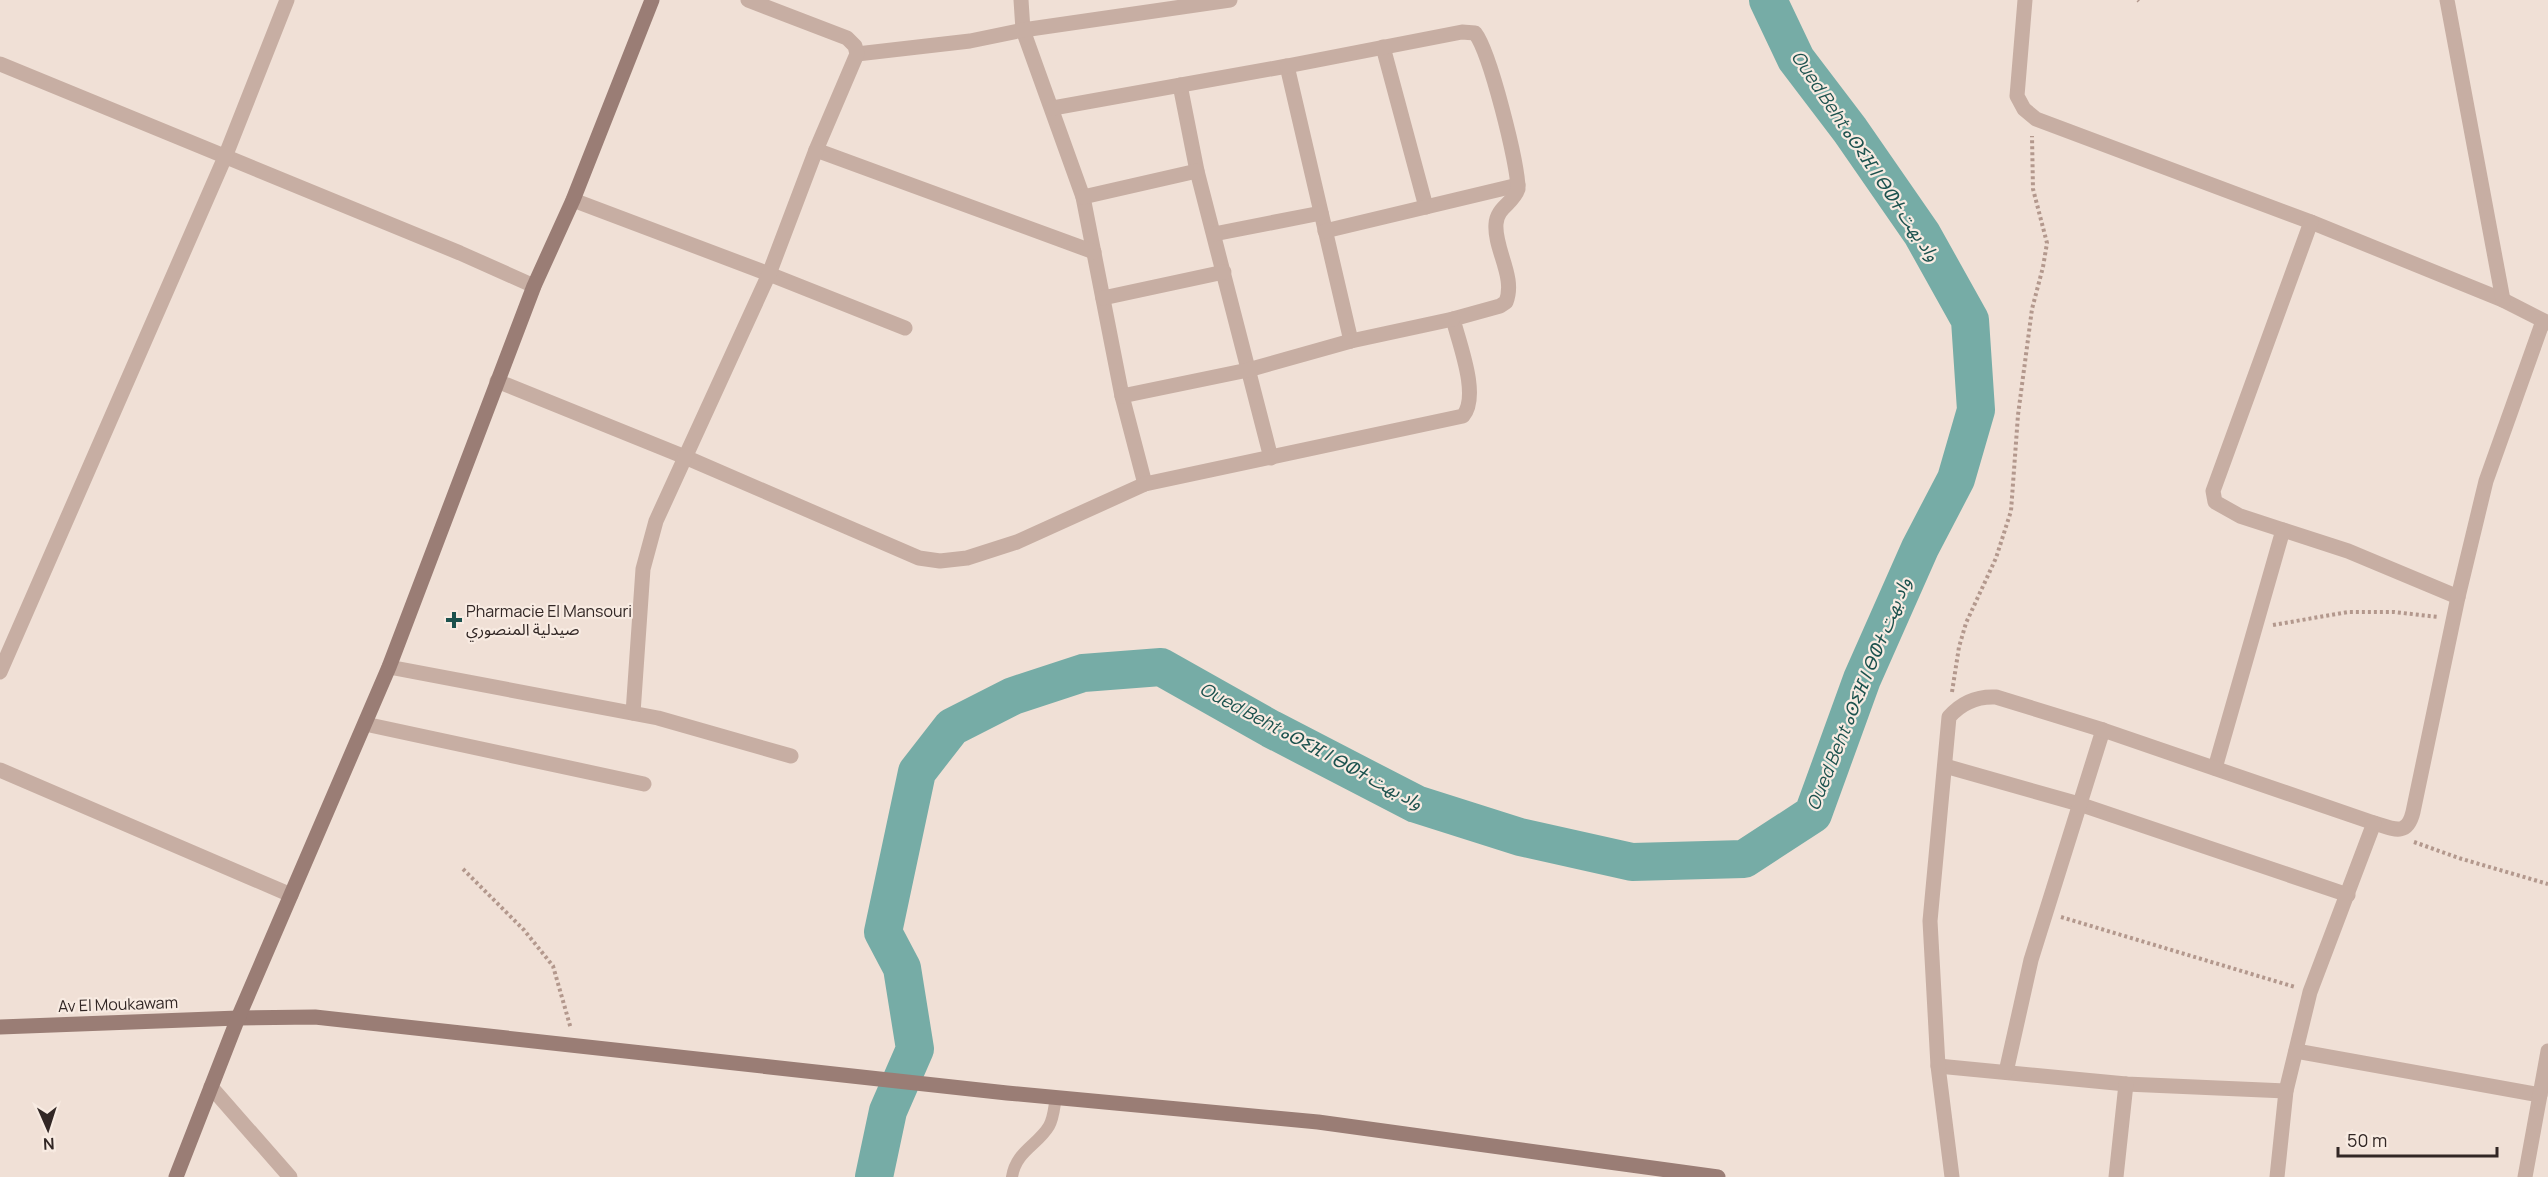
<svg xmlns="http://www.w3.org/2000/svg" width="2548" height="1177" font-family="Manrope,'Noto Sans Arabic','Noto Sans Tifinagh',sans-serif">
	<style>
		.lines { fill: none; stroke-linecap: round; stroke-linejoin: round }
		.river { stroke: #76aca6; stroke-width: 38 }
		.path { stroke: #b3988d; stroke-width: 4; stroke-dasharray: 3 3; stroke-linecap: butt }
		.lane { stroke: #c7aea3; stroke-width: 12 }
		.street { stroke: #c7aea3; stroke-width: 15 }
		.secondary { stroke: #9a7d75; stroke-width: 15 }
		.poi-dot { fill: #1c524e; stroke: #f8ebe2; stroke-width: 2 }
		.labels { text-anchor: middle; stroke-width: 4.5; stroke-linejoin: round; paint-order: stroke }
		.poi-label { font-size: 16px; fill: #322725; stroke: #f8ebe2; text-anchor: start }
		.street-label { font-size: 16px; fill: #322725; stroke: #f8ebe2 }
		.water-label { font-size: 18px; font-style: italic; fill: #1c524e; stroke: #f8ebe2 }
	</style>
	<rect width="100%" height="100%" fill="#f0e0d6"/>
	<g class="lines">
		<!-- river -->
		<path class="river" d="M 874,1177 L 888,1111 L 915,1049 L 902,968 L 883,932 L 917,772 L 952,727 L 1013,696 L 1083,673 L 1161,667 L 1271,729 L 1416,804 L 1520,837 L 1632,862 L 1744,859 L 1813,814 L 1862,679 L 1920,548 L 1956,479 L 1976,410 L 1970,320 L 1922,234 L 1850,130 L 1796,59 L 1768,0"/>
		<!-- path -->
		<g class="path">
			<path d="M 2138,0 L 2139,1"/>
			<path d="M 2273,625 L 2348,612 L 2394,612 L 2438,617"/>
			<path d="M 1952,692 L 1959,647 L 1966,623 L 1996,558 L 2011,511 L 2018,415 L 2032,309 L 2043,267 L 2047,243 L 2033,189 L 2032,136"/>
			<path d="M 2414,842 L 2462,859 L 2548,884"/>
			<path d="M 463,869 L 524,930 L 553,966 L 571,1029"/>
			<path d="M 2061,917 L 2295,987"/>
		</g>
		<!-- lane -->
		<path class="lane" d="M 1012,1177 C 1016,1151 1038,1145 1049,1126 C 1054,1117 1054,1107 1056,1097"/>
		<!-- street -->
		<g class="street">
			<path d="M 1021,0 L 1023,30 L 1083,197 L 1122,396 L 1145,484"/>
			<path d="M 2025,0 L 2017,96 L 2024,109 L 2036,119 L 2311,222 L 2503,300 L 2548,323"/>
			<path d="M 2447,0 L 2503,300"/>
			<path d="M 1383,47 L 1426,207"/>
			<path d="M 857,54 L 970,41 L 1023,30 L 1230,0"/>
			<path d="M 0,64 L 460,253 L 534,286"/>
			<path d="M 1180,85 L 1197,171 L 1271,458"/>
			<path d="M 1053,108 L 1287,66 L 1351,341"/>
			<path d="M 816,150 L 1094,252"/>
			<path d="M 1083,197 L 1197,171"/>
			<path d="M 573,200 L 769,274 L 905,328"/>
			<path d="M 2311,222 L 2213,491 L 2215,502 L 2240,516 L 2348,551 L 2458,597"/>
			<path d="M 1325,231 L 1518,185"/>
			<path d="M 1214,234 L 1321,213"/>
			<path d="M 1103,298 L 1224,272"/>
			<path d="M 497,381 L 685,457 L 919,558 L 940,561 L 967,558 L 1017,542 L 1145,484 L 1463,416 C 1480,396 1459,343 1453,319 L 1500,306 L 1506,302 C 1516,277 1494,249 1496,224 C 1497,207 1513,204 1518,189 C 1518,164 1490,52 1475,33 L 1462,32 L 1287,66"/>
			<path d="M 1122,396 L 1248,370 L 1351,341 L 1453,319"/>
			<path d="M 389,667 L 658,718 L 791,756"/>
			<path d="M 0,672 L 225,157 L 287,0"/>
			<path d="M 633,713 L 643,569 L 656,521 L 769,274 L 816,150 L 857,54 L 855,46 L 847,38 L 748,0"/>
			<path d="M 365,724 L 644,784"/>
			<path d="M 1945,766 L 2079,804 L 2348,895"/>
			<path d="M 2215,768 L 2283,530"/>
			<path d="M 0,770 L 291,895"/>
			<path d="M 2296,1051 L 2540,1095"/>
			<path d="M 1938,1066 L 2126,1084 L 2286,1091"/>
			<path d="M 2006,1072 L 2031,960 L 2103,730"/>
			<path d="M 211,1087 L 290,1177"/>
			<path d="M 1952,1177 L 1938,1066 L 1930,921 L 1949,717 C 1962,702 1977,696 1996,697 L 2103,730 L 2374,823 C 2394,829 2407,837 2413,812 L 2458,597 L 2486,481 L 2543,321"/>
			<path d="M 2116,1177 L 2126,1084"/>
			<path d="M 2277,1177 L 2286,1091 L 2310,992 L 2374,823"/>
			<path d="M 2525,1177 L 2548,1051"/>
		</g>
		<!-- secondary -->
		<g class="secondary">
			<path d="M 0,1027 L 238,1018 L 315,1017 L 1007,1093 L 1318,1122 L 1718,1177"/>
			<path d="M 176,1177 L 238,1018 L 389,667 L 534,286 L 573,200 L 652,0"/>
		</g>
	</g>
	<!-- markers -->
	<path class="poi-dot" d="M451 611h6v6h6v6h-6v6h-6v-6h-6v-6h6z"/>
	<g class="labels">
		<!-- poi labels -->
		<g class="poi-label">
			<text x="466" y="617">Pharmacie El Mansouri<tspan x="466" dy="18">صيدلية المنصوري</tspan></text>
		</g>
		<!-- street labels -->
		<g class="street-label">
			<text transform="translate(118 1004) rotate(-2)" y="6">Av El Moukawam</text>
		</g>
		<!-- water labels -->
		<g class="water-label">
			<text transform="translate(1865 156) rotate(56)" y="6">Oued Beht ⴰⵙⵉⴼ ⵏ ⴱⵀⵜ واد بهت</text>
			<text transform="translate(1859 694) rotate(-68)" y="6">Oued Beht ⴰⵙⵉⴼ ⵏ ⴱⵀⵜ واد بهت</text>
			<text transform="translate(1311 746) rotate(28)" y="6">Oued Beht ⴰⵙⵉⴼ ⵏ ⴱⵀⵜ واد بهت</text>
		</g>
	</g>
	<!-- north arrow -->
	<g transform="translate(48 1129) rotate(177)" stroke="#f8ebe2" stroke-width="4.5" paint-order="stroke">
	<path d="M0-4.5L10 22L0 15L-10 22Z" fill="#322725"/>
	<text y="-9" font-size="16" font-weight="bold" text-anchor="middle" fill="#322725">N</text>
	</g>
	<!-- scale -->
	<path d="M2338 1147v9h159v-9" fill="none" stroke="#322725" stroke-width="3"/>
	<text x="2347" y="1147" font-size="18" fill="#322725" stroke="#f8ebe2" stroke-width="4.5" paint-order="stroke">50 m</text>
</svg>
